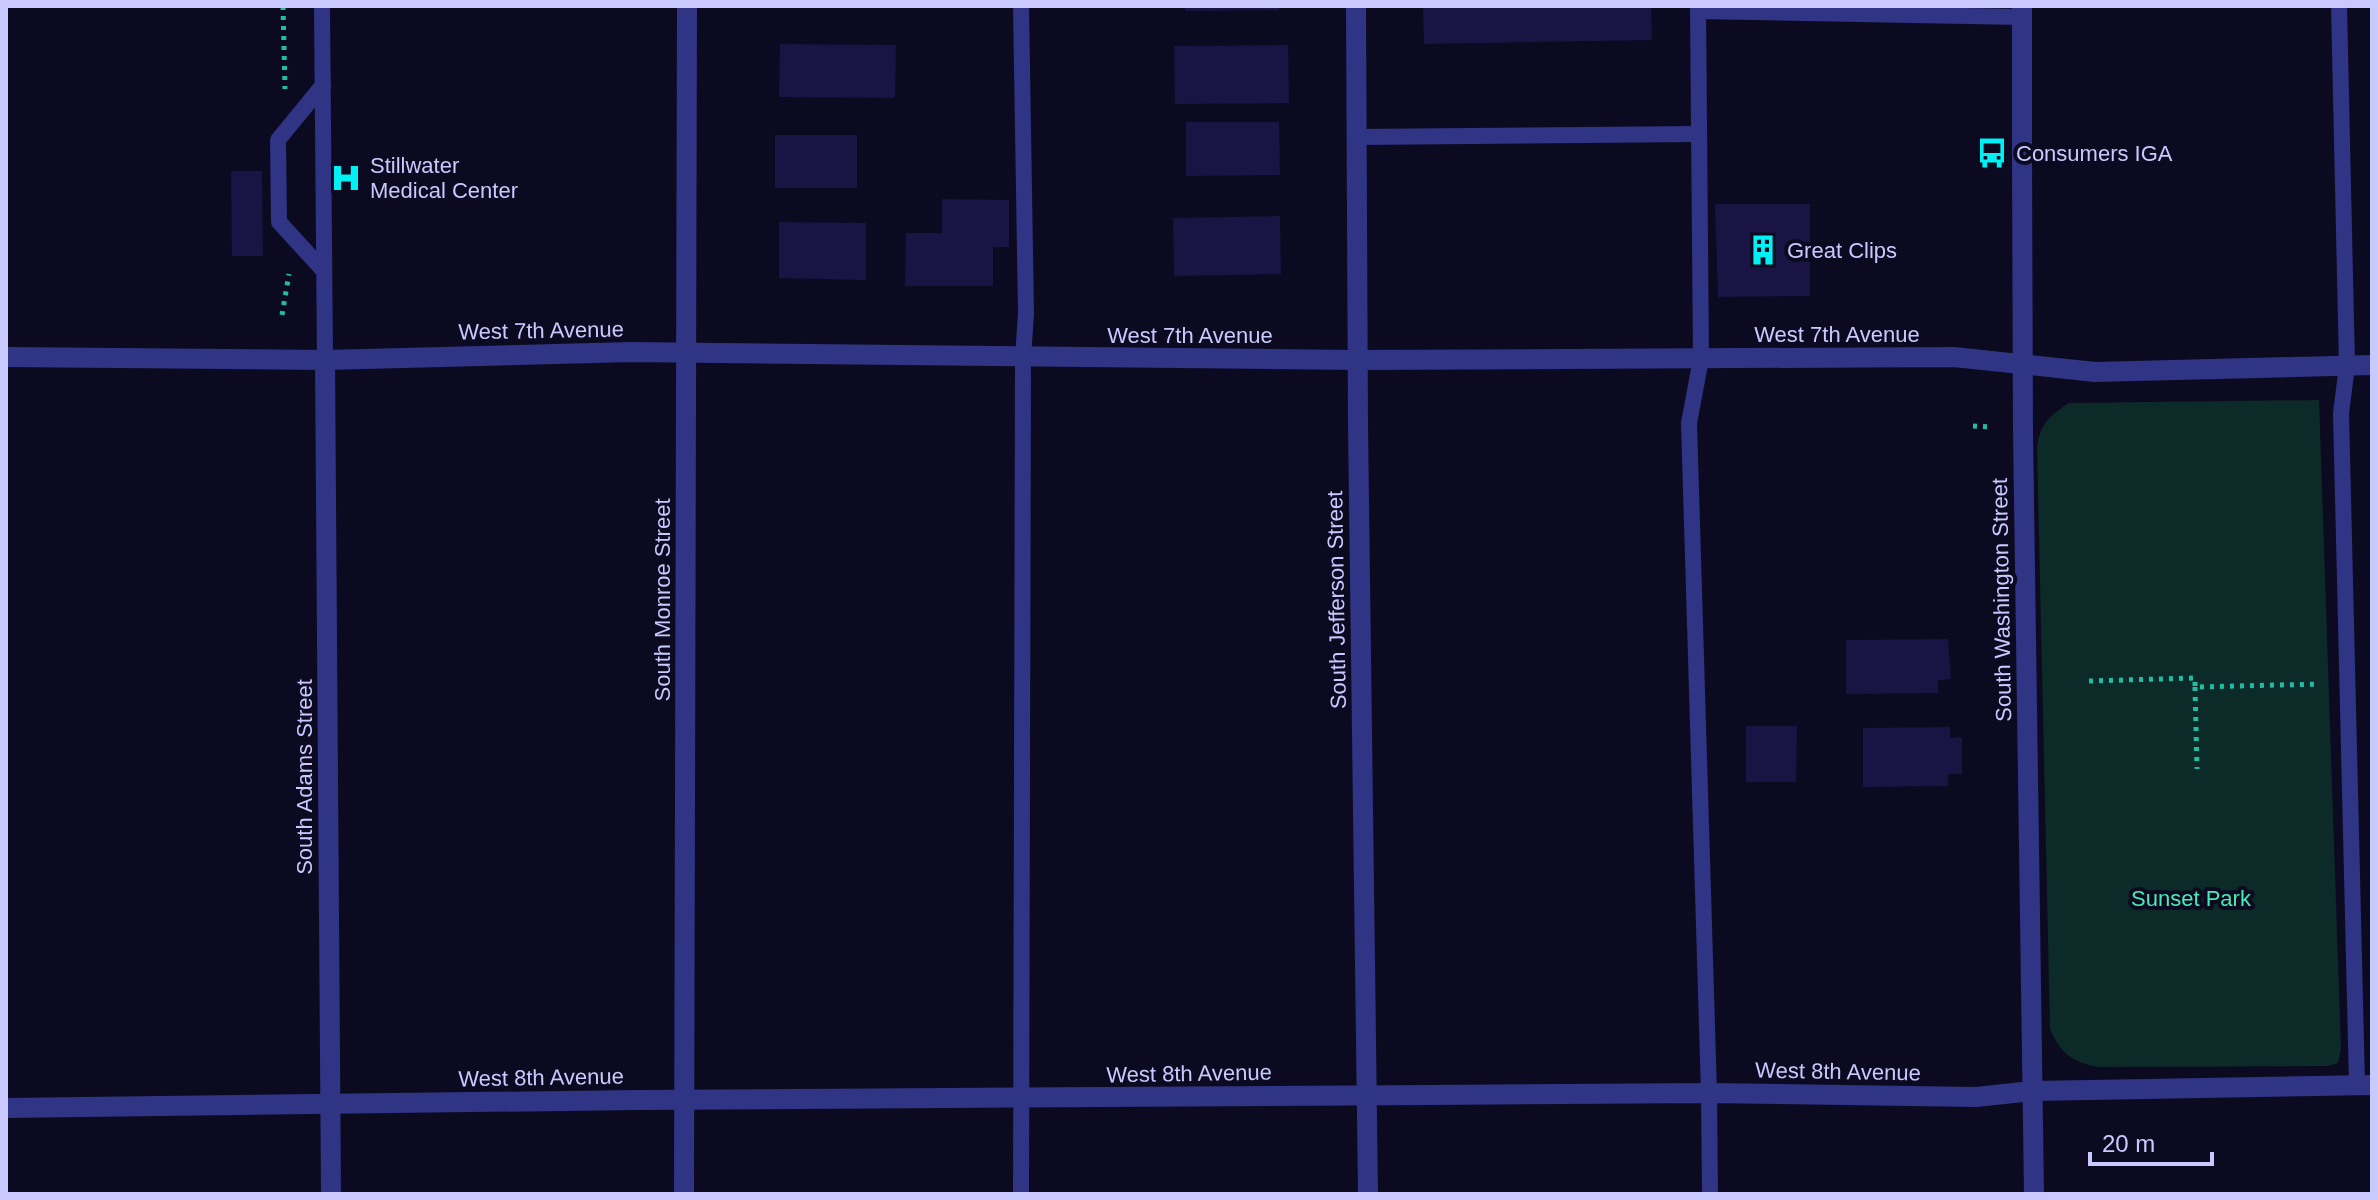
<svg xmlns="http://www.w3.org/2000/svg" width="2378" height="1200" font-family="Helvetica,sans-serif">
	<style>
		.green { fill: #0c2a27 }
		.building { fill: #191443 }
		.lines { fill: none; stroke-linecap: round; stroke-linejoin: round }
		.path { stroke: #20bca5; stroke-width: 5; stroke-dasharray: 4 6; stroke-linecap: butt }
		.service { stroke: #303484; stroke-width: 16 }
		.minor { stroke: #303484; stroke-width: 20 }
		.tertiary { stroke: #303484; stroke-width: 20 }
		.labels { text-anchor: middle; stroke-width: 8; stroke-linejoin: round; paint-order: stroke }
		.poi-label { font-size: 22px; fill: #cac9ff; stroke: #0c0a20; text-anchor: start }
		.street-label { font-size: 22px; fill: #cac9ff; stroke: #0c0a20 }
		.park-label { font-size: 22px; fill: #48ebb5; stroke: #0c0a20 }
	</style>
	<rect width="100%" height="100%" fill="#0c0a20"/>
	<!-- green -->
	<path class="green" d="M 2319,400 L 2341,1050 L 2338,1063 L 2327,1066 L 2099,1067 C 2073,1063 2060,1053 2050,1029 L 2037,446 C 2041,422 2050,416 2069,403 Z"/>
	<!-- building -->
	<g class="building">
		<path d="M 1185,6 L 1279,6 L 1279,10 L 1185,11 Z"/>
		<path d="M 1423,6 L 1651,6 L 1652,40 L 1424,44 Z"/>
		<path d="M 780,44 L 896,45 L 895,98 L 779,97 Z"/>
		<path d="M 1288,45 L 1289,103 L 1175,104 L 1174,46 Z"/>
		<path d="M 1186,122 L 1279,122 L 1280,175 L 1186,176 Z"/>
		<rect x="775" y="135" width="82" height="53"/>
		<path d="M 231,171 L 262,171 L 263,256 L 232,256 Z"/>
		<path d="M 942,199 L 1009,200 L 1009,247 L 993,247 L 993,286 L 905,286 L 906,233 L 942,233 Z"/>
		<path d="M 1715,204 L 1810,204 L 1810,296 L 1718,297 Z"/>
		<path d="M 1280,216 L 1281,274 L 1174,276 L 1173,218 Z"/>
		<path d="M 779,222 L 866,223 L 866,280 L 779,278 Z"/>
		<path d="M 1948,639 L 1951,679 L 1938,680 L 1938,693 L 1846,694 L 1846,640 Z"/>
		<path d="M 1746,726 L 1797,726 L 1796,782 L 1746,782 Z"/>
		<path d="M 1950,727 L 1950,738 L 1962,737 L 1962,774 L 1948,774 L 1948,786 L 1863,787 L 1863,728 Z"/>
	</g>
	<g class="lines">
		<!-- path -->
		<g class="path">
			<path d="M 283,6 L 285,89"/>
			<path d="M 282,315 L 289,274"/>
			<path d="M 1973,426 L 1992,427"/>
			<path d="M 2089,681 L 2195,678 L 2195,687 L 2320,684"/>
			<path d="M 2195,687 L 2197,769"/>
		</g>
		<!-- service -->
		<g class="service">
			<path d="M 322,6 L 325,360"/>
			<path d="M 1698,6 L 1701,359 L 1689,423 L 1709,1093 L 1710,1194"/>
			<path d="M 2339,6 L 2347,366 L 2341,413 L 2357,1085"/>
			<path d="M 1698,11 L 2022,17"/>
			<path d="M 323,85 L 278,140 L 279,222 L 324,271"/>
			<path d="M 1357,137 L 1698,134"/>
			<path d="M 1021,1194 L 1023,358 L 1026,313 L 1021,6"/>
		</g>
		<!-- minor -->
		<g class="minor">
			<path d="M 1356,6 L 1358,425 L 1368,1194"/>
			<path d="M 2022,153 L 2023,431 L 2034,1194"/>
			<path d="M 6,357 L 325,360 L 631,352 L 1357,360 L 1954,357 L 2095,372 L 2372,365"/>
			<path d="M 325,360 L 331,1194"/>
			<path d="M 6,1108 L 638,1100 L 1429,1095 L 1709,1093 L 1976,1097 L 2032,1091 L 2372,1085"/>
		</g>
		<!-- tertiary -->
		<g class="tertiary">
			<path d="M 2022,6 L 2022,153"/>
			<path d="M 684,1194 L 687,6"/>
		</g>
	</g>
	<!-- icons -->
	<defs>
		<g id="bus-bare" transform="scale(2.4)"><path d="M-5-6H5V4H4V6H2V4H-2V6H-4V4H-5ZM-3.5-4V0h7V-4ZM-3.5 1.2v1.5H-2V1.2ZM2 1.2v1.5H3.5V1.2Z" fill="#00f0f4" stroke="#0c0a20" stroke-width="2.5" paint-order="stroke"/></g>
		<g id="hospital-bare" transform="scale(2.4)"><path d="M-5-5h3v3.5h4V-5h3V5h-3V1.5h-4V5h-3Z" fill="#00f0f4" stroke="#0c0a20" stroke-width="2.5" paint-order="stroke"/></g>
		<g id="building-bare" transform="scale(2.4)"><path d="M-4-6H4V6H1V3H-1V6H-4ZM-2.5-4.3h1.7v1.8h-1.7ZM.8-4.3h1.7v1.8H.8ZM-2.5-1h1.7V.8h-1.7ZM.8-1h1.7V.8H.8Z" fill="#00f0f4" stroke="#0c0a20" stroke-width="2.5" paint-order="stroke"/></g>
	</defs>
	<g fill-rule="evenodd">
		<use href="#bus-bare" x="1992" y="153"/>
		<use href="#hospital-bare" x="346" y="178"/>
		<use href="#building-bare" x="1763" y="250"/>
	</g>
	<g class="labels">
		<!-- poi labels -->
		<g class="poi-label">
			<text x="2016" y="161">Consumers IGA</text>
			<text x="370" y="173">Stillwater<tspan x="370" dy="25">Medical Center</tspan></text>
			<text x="1787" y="258">Great Clips</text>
		</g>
		<!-- street labels -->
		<g class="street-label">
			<text transform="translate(541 330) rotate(-1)" y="8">West 7th Avenue</text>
			<text x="1837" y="342">West 7th Avenue</text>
			<text x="1190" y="343">West 7th Avenue</text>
			<text transform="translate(662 600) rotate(-90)" y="8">South Monroe Street</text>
			<text transform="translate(1336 600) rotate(-91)" y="8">South Jefferson Street</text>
			<text transform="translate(2001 600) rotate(-91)" y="8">South Washington Street</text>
			<text transform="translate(304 777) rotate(-90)" y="8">South Adams Street</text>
			<text transform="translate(1838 1071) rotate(1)" y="8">West 8th Avenue</text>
			<text transform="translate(1189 1073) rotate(-1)" y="8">West 8th Avenue</text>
			<text transform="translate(541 1077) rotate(-1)" y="8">West 8th Avenue</text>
		</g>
		<!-- park labels -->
		<g class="park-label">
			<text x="2191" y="906">Sunset Park</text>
		</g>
	</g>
	<!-- border -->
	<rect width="2378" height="1200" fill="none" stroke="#cac9ff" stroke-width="16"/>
	<!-- scale -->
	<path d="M2090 1152v12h122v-12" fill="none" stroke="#cac9ff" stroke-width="4"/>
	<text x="2102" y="1152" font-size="24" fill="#cac9ff" stroke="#0c0a20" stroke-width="6" paint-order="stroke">20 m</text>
</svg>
